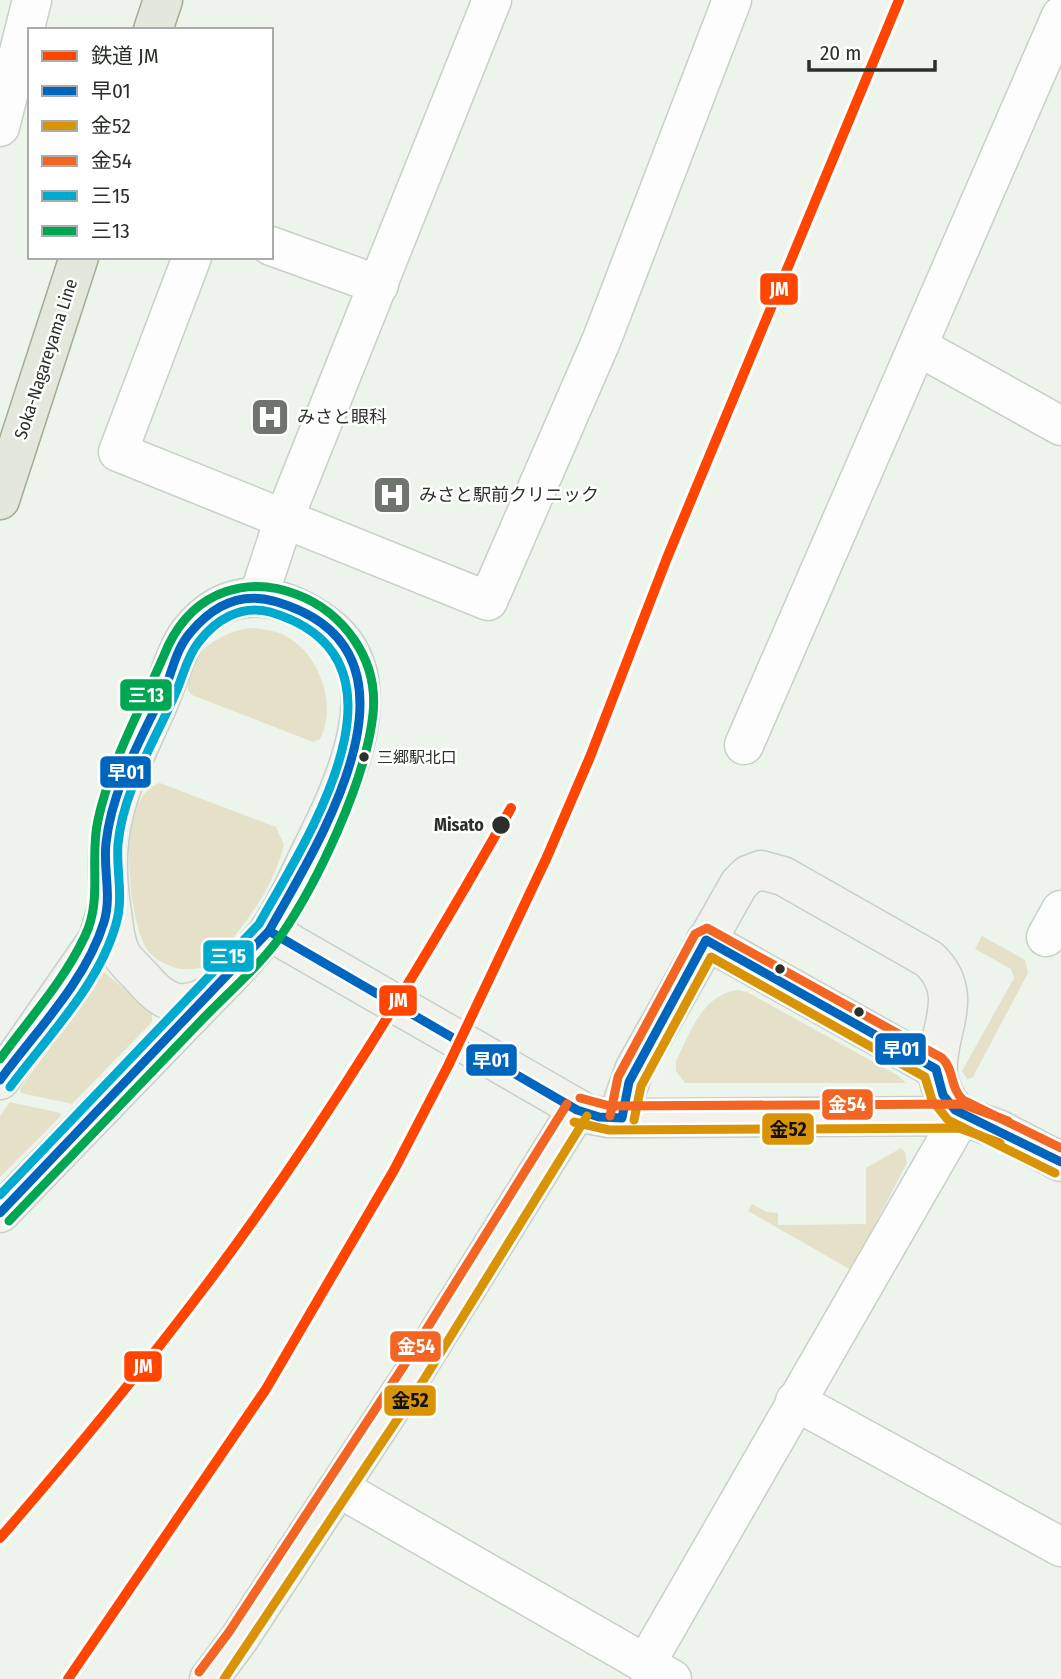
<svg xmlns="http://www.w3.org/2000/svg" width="1061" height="1679" font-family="'Fira Sans Condensed','Noto Sans JP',sans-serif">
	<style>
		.green { fill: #e5e1c8 }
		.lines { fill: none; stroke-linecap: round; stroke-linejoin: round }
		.street-casing { stroke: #c9cfc9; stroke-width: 41 }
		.secondary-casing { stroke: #c9cfc9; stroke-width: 41 }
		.primary-casing { stroke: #a4ab93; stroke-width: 41 }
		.street { stroke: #fcfdfc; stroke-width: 38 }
		.secondary { stroke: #f0f2eb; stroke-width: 38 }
		.primary { stroke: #e4e7db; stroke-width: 38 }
		.bus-1-casing { stroke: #fff; stroke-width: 14 }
		.bus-2-casing { stroke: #fff; stroke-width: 14 }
		.bus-3-casing { stroke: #fff; stroke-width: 14 }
		.bus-4-casing { stroke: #fff; stroke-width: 14 }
		.bus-5-casing { stroke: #fff; stroke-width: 14 }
		.bus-1 { stroke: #0065bd; stroke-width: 9 }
		.bus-2 { stroke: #d89406; stroke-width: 9 }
		.bus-3 { stroke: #f26522; stroke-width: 9 }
		.bus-4 { stroke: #00a9ce; stroke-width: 9 }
		.bus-5 { stroke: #00a651; stroke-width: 9 }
		.rail-1-casing { stroke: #fff; stroke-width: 16 }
		.rail-1 { stroke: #ff4500; stroke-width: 10 }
		.bus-dot { fill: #2b302a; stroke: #fff; stroke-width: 2.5 }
		.labels { text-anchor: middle; stroke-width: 5; stroke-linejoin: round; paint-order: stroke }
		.bus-label { font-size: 16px; fill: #2b302a; stroke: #fff; text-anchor: start }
		.street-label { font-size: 18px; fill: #2b302a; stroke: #fff }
		.poi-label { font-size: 18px; fill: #2b302a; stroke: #fff; text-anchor: start }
		.stop-label { font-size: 18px; font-weight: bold; fill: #2b302a; stroke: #fff; text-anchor: end }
		.line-badge { stroke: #fff; stroke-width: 2.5 }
		.badge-label { font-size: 19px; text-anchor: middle; font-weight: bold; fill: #fff }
		.pale-badge-label { font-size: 19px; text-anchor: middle; font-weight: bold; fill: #111 }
	</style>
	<rect width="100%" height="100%" fill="#edf4ec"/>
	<!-- green -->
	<g class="green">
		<path d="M 250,628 C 265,629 280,631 292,640 C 321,659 337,708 320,739 L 313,742 L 192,695 L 188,690 C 183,655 220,632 250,628 Z"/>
		<path d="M 160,783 L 276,827 L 284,845 C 275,880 256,910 233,938 C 226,947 216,958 206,965 C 188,976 155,965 145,946 C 128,915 115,795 160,783 Z"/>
		<path d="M 982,936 L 1025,960 L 1028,973 L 973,1077 L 967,1079 L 962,1071 L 1014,978 L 1011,969 L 975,949 Z"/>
		<path d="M 104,972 L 152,1012 L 152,1022 L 72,1104 L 21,1093 L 20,1089 Z"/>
		<path d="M 737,990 L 747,992 L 897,1075 L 906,1083 L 685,1083 L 676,1071 L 676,1061 C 691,1032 701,996 737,990 Z"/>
		<path d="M 10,1102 L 60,1113 L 61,1116 L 0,1177 L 0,1116 Z"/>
		<path d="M 901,1148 L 905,1152 L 907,1163 L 851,1270 L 748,1211 L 752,1204 L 767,1212 L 778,1213 L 778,1225 L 866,1224 L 866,1168 Z"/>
	</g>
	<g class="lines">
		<!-- street casing -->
		<g class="street-casing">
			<g id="street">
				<path d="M 0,127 L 32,0"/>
				<path d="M 271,246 L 379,285"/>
				<path d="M 192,257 L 118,452 L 488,601 L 602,339 L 732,0"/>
				<path d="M 919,347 L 1061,426"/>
				<path d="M 259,595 L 285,516 L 492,0"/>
				<path d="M 744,745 L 1061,16"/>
				<path d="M 1046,937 L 1061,910"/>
				<path d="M 795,1401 L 1061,1547"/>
				<path d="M 339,1488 L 672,1679"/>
				<path d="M 645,1665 L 961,1116"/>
			</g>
		</g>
		<!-- secondary casing -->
		<g class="secondary-casing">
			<g id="secondary">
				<path d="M 269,931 L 587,1114 L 609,1118 L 647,1118 L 961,1116 L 998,1129 L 1061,1162"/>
				<path d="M 706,940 L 936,1069"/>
				<path d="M 0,1080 L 98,939 L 109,901"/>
				<path d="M 622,1118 L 624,1098 L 635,1068 L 739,884 L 748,875 L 761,870 L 783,876 L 929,959 C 982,1008 901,1061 961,1116"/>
				<path d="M 0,1213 C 59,1152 118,1091 177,1030 C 207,998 241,967 268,932 C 286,907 299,876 312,849 C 343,787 398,675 323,623 C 276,590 226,584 188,634 C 175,653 168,681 159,702 C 124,782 97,821 112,912 C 114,927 115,945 123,957 C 130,966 139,974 146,982 C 165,1004 183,1010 209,995"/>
				<path d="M 209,1679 L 239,1639 L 413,1374 L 577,1110"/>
			</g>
		</g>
		<!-- primary casing -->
		<g class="primary-casing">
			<g id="primary">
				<path d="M 153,30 L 163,0"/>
				<path d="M 0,500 L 79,257"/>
			</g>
		</g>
		<!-- street -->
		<use href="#street" class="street"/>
		<!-- secondary -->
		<use href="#secondary" class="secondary"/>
		<!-- primary -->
		<use href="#primary" class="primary"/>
		<!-- bus-1 casing -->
		<g class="bus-1-casing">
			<g id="bus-1">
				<path d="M 269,931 L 577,1110 L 599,1117 L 622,1118 L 629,1082 L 706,940 L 936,1069 L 943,1095 L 955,1110 L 1061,1162"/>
				<path d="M 0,1080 C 36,1031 86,981 104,922 C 112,896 103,869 106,843 C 112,787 143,736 166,686 C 173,668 177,648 190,633 C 213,605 242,591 277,602 C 441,651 320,840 269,931 L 0,1213"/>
			</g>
		</g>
		<!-- bus-2 casing -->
		<g class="bus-2-casing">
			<g id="bus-2">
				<path d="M 634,1120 L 641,1086 L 711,957 L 925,1077 L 932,1100 L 948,1120 L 1055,1173"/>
				<path d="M 574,1122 L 609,1130 L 959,1128 L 1000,1143"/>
				<path d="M 224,1679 L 423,1381 L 587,1116"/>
			</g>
		</g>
		<!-- bus-3 casing -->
		<g class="bus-3-casing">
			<g id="bus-3">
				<path d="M 580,1098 L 610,1106 L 962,1104 L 1008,1121"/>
				<path d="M 610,1116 L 618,1077 L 695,934 L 707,928 L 942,1058 C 954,1069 950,1088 963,1100 L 1061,1148"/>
				<path d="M 199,1672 L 229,1632 L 403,1367 L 567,1104"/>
			</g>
		</g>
		<!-- bus-4 casing -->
		<g class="bus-4-casing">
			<path id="bus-4" d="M 0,1195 L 259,924 C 308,837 426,658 270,612 C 241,604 215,620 198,643 C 187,657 183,676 176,692 C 155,741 123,790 118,844 C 116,871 124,897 116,924 C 99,985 47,1037 10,1087"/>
		</g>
		<!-- bus-5 casing -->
		<g class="bus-5-casing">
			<path id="bus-5" d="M 0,1059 C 29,1019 64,981 85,936 C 103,899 89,859 98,820 C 111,760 144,703 168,646 C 224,530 385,601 373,714 C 366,780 318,882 280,937 C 258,968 222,998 196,1026 C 133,1091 71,1156 9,1221"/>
		</g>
		<!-- bus-1 -->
		<use href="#bus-1" class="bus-1"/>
		<!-- bus-2 -->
		<use href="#bus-2" class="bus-2"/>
		<!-- bus-3 -->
		<use href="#bus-3" class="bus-3"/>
		<!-- bus-4 -->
		<use href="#bus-4" class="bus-4"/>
		<!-- bus-5 -->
		<use href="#bus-5" class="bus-5"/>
		<!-- rail-1 casing -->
		<g class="rail-1-casing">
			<g id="rail-1">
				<path d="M 0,1538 C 73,1454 143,1369 210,1280 C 322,1130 419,970 511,808"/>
				<path d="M 68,1679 L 266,1389 L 394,1170 L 448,1066 L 547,857 L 590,757 L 667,558 L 899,0"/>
			</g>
		</g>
		<!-- rail-1 -->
		<use href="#rail-1" class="rail-1"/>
	</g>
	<!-- icons -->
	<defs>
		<g id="hospital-square" transform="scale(2.0125)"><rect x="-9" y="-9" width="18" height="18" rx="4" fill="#6f756e" stroke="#fff"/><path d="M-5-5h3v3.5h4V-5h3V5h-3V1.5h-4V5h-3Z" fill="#fff"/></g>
	</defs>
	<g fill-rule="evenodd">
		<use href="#hospital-square" x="270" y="417"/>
		<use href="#hospital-square" x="392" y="495"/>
	</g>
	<!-- markers -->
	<g class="bus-dot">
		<circle cx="364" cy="757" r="6"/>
		<circle cx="501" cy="825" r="10"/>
		<circle cx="780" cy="969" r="6"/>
		<circle cx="859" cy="1012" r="6"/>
	</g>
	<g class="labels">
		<!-- bus labels -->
		<g class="bus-label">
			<text x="377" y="763">三郷駅北口</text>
		</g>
		<!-- street labels -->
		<g class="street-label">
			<text transform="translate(46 359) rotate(-72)" y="6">Soka-Nagareyama Line</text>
		</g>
		<!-- poi labels -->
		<g class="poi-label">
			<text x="297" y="423">みさと眼科</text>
			<text x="419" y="501">みさと駅前クリニック</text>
		</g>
		<!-- stop labels -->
		<g class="stop-label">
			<text x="484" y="831">Misato</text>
		</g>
	</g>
	<g class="line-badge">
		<rect x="759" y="272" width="40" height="34" rx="7" fill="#ff4500"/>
		<rect x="119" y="678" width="54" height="34" rx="7" fill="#00a651"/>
		<rect x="99" y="755" width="53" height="34" rx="7" fill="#0065bd"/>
		<rect x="202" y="939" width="53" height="34" rx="7" fill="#00a9ce"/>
		<rect x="378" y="984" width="40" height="33" rx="7" fill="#ff4500"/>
		<rect x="874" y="1032" width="53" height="34" rx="7" fill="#0065bd"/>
		<rect x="465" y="1043" width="53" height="34" rx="7" fill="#0065bd"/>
		<rect x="821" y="1088" width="53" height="33" rx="7" fill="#f26522"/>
		<rect x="761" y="1112" width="54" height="34" rx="7" fill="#d89406"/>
		<rect x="389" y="1330" width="53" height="33" rx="7" fill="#f26522"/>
		<rect x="123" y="1350" width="40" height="33" rx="7" fill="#ff4500"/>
		<rect x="383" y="1384" width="54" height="33" rx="7" fill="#d89406"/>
	</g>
	<g class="badge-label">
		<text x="779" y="296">JM</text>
		<text x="146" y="702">三13</text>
		<text x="126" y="779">早01</text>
		<text x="228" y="963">三15</text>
		<text x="398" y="1007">JM</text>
		<text x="901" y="1056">早01</text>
		<text x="491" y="1067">早01</text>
		<text x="847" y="1111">金54</text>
		<text x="416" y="1353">金54</text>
		<text x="143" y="1373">JM</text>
	</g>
	<g class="pale-badge-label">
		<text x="788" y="1136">金52</text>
		<text x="410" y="1407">金52</text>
	</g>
	<!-- legend -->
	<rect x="28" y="28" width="245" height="231" fill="#ffffff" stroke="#aaacaa" stroke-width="2"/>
	<rect x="42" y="51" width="35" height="10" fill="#ff4500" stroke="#aaacaa" stroke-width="2"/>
	<text x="91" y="63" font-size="21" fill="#2b302a">鉄道 JM</text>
	<rect x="42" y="86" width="35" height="10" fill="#0065bd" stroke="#aaacaa" stroke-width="2"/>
	<text x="91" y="98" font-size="21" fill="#2b302a">早01</text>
	<rect x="42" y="121" width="35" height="10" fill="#d89406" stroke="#aaacaa" stroke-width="2"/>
	<text x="91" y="133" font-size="21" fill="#2b302a">金52</text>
	<rect x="42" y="156" width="35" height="10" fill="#f26522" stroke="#aaacaa" stroke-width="2"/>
	<text x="91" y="168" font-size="21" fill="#2b302a">金54</text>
	<rect x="42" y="191" width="35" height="10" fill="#00a9ce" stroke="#aaacaa" stroke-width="2"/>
	<text x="91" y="203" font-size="21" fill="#2b302a">三15</text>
	<rect x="42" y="226" width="35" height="10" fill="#00a651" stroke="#aaacaa" stroke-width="2"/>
	<text x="91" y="238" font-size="21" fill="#2b302a">三13</text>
	<!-- scale -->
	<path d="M809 60v10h126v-10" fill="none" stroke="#2b302a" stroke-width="3.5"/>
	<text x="820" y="60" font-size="21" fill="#2b302a" stroke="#ffffff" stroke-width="5" paint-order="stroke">20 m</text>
</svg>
